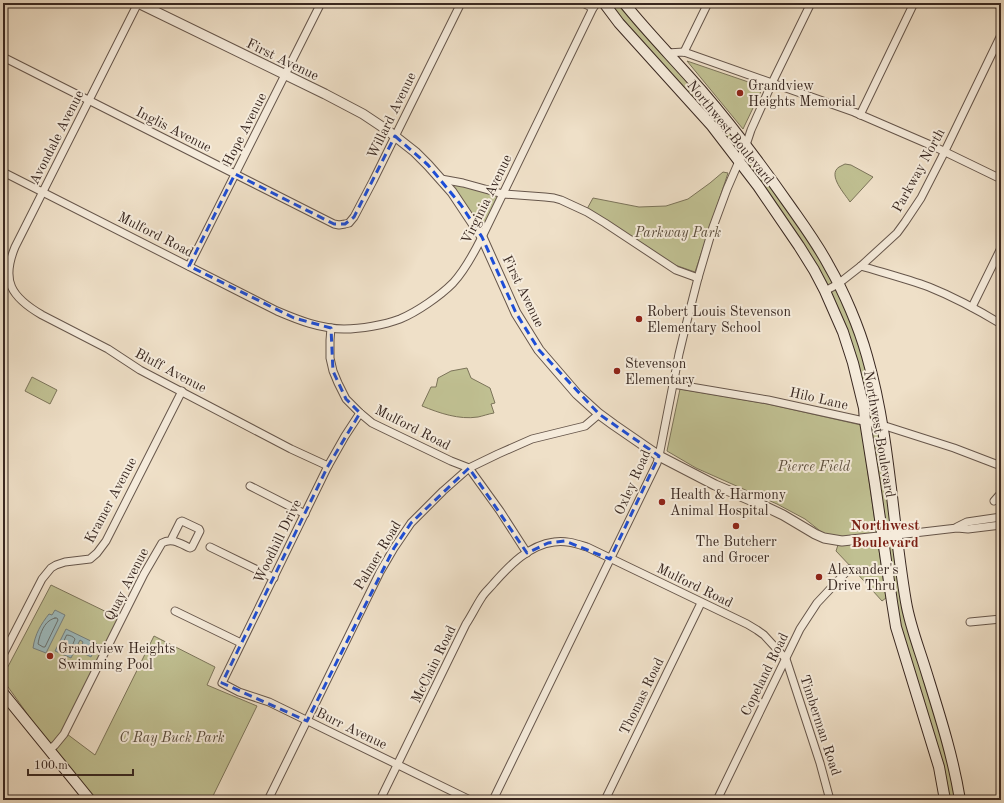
<svg xmlns="http://www.w3.org/2000/svg" width="1004" height="803" font-family="'Old Standard TT',serif">
	<style>
		.green { fill: #c0c092; stroke: #7c745a }
		.water { fill: #9dbbbf; stroke: #758080 }
		.lines { fill: none; stroke-linecap: round; stroke-linejoin: round }
		.shore { stroke: #6b7270; stroke-width: 1 }
		.minor-casing { stroke: #66564b; stroke-width: 9 }
		.tertiary-casing { stroke: #66564b; stroke-width: 11 }
		.secondary-casing { stroke: #392821; stroke-width: 12 }
		.minor { stroke: #f5ebdb; stroke-width: 7 }
		.tertiary { stroke: #f5ebdb; stroke-width: 9 }
		.secondary { stroke: #f5ebdb; stroke-width: 10 }
		.marked { fill: none; stroke: #1d4ed8; stroke-width: 3; stroke-dasharray: 8 5; stroke-linejoin: round }
		.poi-dot { fill: #8f2418; stroke: #f5ebdb; stroke-width: 1.5 }
		.labels { text-anchor: middle; stroke-width: 4; stroke-linejoin: round; paint-order: stroke }
		.street-label { font-size: 14px; fill: #392821; stroke: #f5ebdb }
		.poi-label { font-size: 14px; fill: #392821; stroke: #f5ebdb; text-anchor: start }
		.park-label { font-size: 14px; font-style: italic; fill: #5b4e3d; stroke: #f5ebdb }
		.neighbourhood-label { font-size: 15px; font-weight: bold; fill: #7a1f14; stroke: #f5ebdb }
	</style>
	<rect width="100%" height="100%" fill="#efe0c8"/>
	<filter id="stains"><feTurbulence type="fractalNoise" baseFrequency=".005" numOctaves="4"/><feColorMatrix values="0 0 0 0 .2 0 0 0 0 .09 0 0 0 0 .02 0 0 0 .5 -.17"/></filter>
	<radialGradient id="worn" r=".72"><stop offset=".6" stop-color="#630" stop-opacity="0"/><stop offset="1" stop-color="#630" stop-opacity=".3"/></radialGradient>
	<!-- green -->
	<g class="green">
		<path d="M 604,3 L 624,3 L 701,90 L 829,265 L 867,354 L 906,603 L 960,800 L 945,800 L 904,652 L 864,408 L 825,291 L 758,186 Z"/>
		<path d="M 687,61 L 763,87 L 743,129 Z"/>
		<path d="M 845,164 L 851,165 L 873,177 L 850,202 C 845,194 827,175 839,167 C 841,166 843,165 845,164 Z"/>
		<path d="M 723,172 L 728,173 L 695,272 L 672,264 L 645,245 L 587,209 L 593,198 L 639,207 L 666,206 L 688,199 L 710,183 Z"/>
		<path d="M 448,182 L 501,195 L 483,232 Z"/>
		<path d="M 467,368 L 471,378 L 490,388 L 495,403 L 491,404 L 494,413 C 488,414 483,416 478,417 C 459,420 439,413 422,406 L 431,387 L 436,387 L 438,378 L 451,371 Z"/>
		<path d="M 32,377 L 57,390 L 50,404 L 25,391 Z"/>
		<path d="M 680,389 L 768,404 L 861,425 L 886,598 L 882,601 L 854,570 L 836,551 L 838,545 L 805,519 L 777,504 L 696,468 L 667,451 Z"/>
		<path d="M 51,585 L 119,618 L 63,731 L 95,755 L 154,636 L 215,667 L 207,685 L 257,706 L 211,800 L 90,800 L 82,790 L 3,680 L 3,676 Z"/>
	</g>
	<!-- water -->
	<g class="water">
		<path d="M 55,610 L 65,615 L 46,653 L 33,648 C 35,634 41,624 49,614 L 52,615 Z"/>
		<path d="M 66,629 L 97,644 L 91,657 L 79,651 L 83,642 L 80,640 L 71,658 L 55,651 Z"/>
	</g>
	<g class="lines">
		<!-- shore -->
		<g class="shore">
			<path d="M 55,618 L 57,618 L 58,620 L 45,647 L 43,647 L 38,644 C 39,637 43,625 49,621 C 50,620 54,618 55,618 Z"/>
			<path d="M 67,635 C 70,635 74,637 75,639 L 70,651 L 68,652 L 62,650 L 61,648 Z"/>
		</g>
		<!-- minor casing -->
		<g class="minor-casing">
			<g id="minor">
				<path d="M 138,3 L 15,247 C 1,281 11,297 42,315 L 108,349 L 140,370 L 291,449 L 328,466"/>
				<path d="M 583,3 L 593,8"/>
				<path d="M 684,52 L 708,3"/>
				<path d="M 667,53 L 684,52 L 854,112 L 935,147 L 1001,179"/>
				<path d="M 3,57 L 334,224 L 339,225 L 345,224 L 349,223 L 354,217 L 373,181 L 461,3"/>
				<path d="M 860,115 L 914,3"/>
				<path d="M 3,172 L 277,311 C 298,320 321,329 344,329 C 361,329 384,325 400,319 C 417,312 440,296 453,283 C 465,270 474,253 482,237 L 593,8 L 597,3"/>
				<path d="M 441,179 L 463,183 L 503,194 L 545,197 L 554,198 L 561,200 L 587,212 L 605,223 L 676,270 L 698,278"/>
				<path d="M 189,266 L 321,3"/>
				<path d="M 861,266 C 884,273 907,279 929,287 C 954,297 978,310 1001,324"/>
				<path d="M 825,291 L 838,284 L 861,266 L 897,233 L 905,222 L 921,198 L 942,157 L 1001,35"/>
				<path d="M 972,307 L 1001,248"/>
				<path d="M 331,328 L 330,340 L 330,358 L 333,371 L 338,383 L 346,399 L 360,413 L 372,423 L 451,461 L 469,468 L 500,511 L 527,553"/>
				<path d="M 673,384 L 768,400 L 882,425 L 954,448 L 1001,466"/>
				<path d="M 360,413 L 345,436 L 328,466 L 222,683 L 239,692 L 269,702 L 470,800"/>
				<path d="M 250,486 L 305,514"/>
				<path d="M 994,501 L 1001,493"/>
				<path d="M 957,527 L 967,522 L 1001,517"/>
				<path d="M 897,535 L 957,528 L 968,529 L 1001,525"/>
				<path d="M 210,547 L 274,578"/>
				<path d="M 175,611 L 241,643"/>
				<path d="M 970,622 L 1001,619"/>
				<path d="M 3,655 L 42,579 L 51,568 L 56,565 L 65,562 L 90,559 L 97,553 L 106,541 L 182,391"/>
				<path d="M 49,750 L 55,745 L 64,734 L 144,574 L 162,543 C 172,537 181,544 190,548 L 192,547 L 200,531 L 199,529 L 182,521 L 180,522 L 171,540"/>
				<path d="M 268,800 L 380,572 L 394,548 L 411,523 L 443,491 L 469,468 L 498,454 L 532,439 L 585,426 L 599,414"/>
				<path d="M 380,800 L 466,624 C 472,615 476,606 482,597 C 485,592 490,588 494,583 C 510,565 529,545 554,542 C 566,540 577,544 587,547 L 747,624 L 757,630 L 764,635 L 786,659 L 820,763 L 830,800"/>
				<path d="M 493,800 L 657,463 L 659,456 L 679,354 L 685,329 L 698,278 L 713,227 L 727,189 L 746,145 L 751,130 L 772,83 L 811,3"/>
				<path d="M 605,800 L 701,603"/>
				<path d="M 717,800 L 800,629 L 817,603 L 849,569"/>
			</g>
		</g>
		<!-- tertiary casing -->
		<g class="tertiary-casing">
			<g id="tertiary">
				<path d="M 138,3 L 325,94 L 363,114 L 387,130 L 415,152 L 428,165 L 452,192 L 482,237 L 516,313 L 539,350 L 577,394 L 599,414 L 614,425 L 659,456 L 715,485 L 762,505 L 783,515 L 815,534 L 824,538 L 842,541 L 897,535"/>
				<path d="M 997,3 L 1001,5"/>
			</g>
		</g>
		<!-- secondary casing -->
		<g class="secondary-casing">
			<g id="secondary">
				<path d="M 604,3 L 619,23 L 712,126 L 758,186 L 799,246 L 814,270 L 825,291 L 843,332 L 853,363 L 864,408 L 865,421 L 875,484 L 892,602 L 896,627 L 939,767 L 945,800"/>
				<path d="M 624,3 C 648,33 675,60 701,90 C 733,127 762,166 790,206 C 804,226 818,245 829,266 C 844,292 859,327 867,356 C 890,436 892,521 906,602 C 910,626 919,648 926,671 C 939,713 953,756 960,800"/>
				<path d="M 3,693 L 90,800"/>
			</g>
		</g>
		<!-- minor -->
		<use href="#minor" class="minor"/>
		<!-- tertiary -->
		<use href="#tertiary" class="tertiary"/>
		<!-- secondary -->
		<use href="#secondary" class="secondary"/>
	</g>
	<!-- marked area -->
	<path class="marked" d="M 395,136 L 428,165 L 461,205 L 482,237 L 516,313 L 539,350 L 599,414 L 659,456 L 610,559 L 565,541 L 548,543 L 527,553 L 469,468 L 411,523 L 394,548 L 307,721 L 222,683 L 328,466 L 360,413 L 346,399 L 333,371 L 331,328 L 294,318 L 189,266 L 235,174 L 334,224 L 345,224 L 354,217 Z"/>
	<!-- markers -->
	<g class="poi-dot">
		<circle cx="740" cy="93" r="4"/>
		<circle cx="639" cy="319" r="4"/>
		<circle cx="617" cy="371" r="4"/>
		<circle cx="662" cy="502" r="4"/>
		<circle cx="736" cy="526" r="4"/>
		<circle cx="819" cy="577" r="4"/>
		<circle cx="50" cy="656" r="4"/>
	</g>
	<g class="labels">
		<!-- street labels -->
		<g class="street-label">
			<text transform="translate(283 59) rotate(26)" y="5">First Avenue</text>
			<text transform="translate(391 115) rotate(-64)" y="5">Willard Avenue</text>
			<text transform="translate(174 129) rotate(27)" y="5">Inglis Avenue</text>
			<text transform="translate(244 129) rotate(-63)" y="5">Hope Avenue</text>
			<text transform="translate(731 132) rotate(51)" y="5">Northwest Boulevard</text>
			<text transform="translate(56 137) rotate(-63)" y="5">Avondale Avenue</text>
			<text transform="translate(918 170) rotate(-61)" y="5">Parkway North</text>
			<text transform="translate(486 199) rotate(-64)" y="5">Virginia Avenue</text>
			<text transform="translate(156 234) rotate(27)" y="5">Mulford Road</text>
			<text transform="translate(524 291) rotate(64)" y="5">First Avenue</text>
			<text transform="translate(171 370) rotate(28)" y="5">Bluff Avenue</text>
			<text transform="translate(819 398) rotate(13)" y="5">Hilo Lane</text>
			<text transform="translate(413 427) rotate(27)" y="5">Mulford Road</text>
			<text transform="translate(880 434) rotate(80)" y="5">Northwest Boulevard</text>
			<text transform="translate(632 482) rotate(-66)" y="5">Oxley Road</text>
			<text transform="translate(110 500) rotate(-62)" y="5">Kramer Avenue</text>
			<text transform="translate(277 541) rotate(-64)" y="5">Woodhill Drive</text>
			<text transform="translate(377 555) rotate(-59)" y="5">Palmer Road</text>
			<text transform="translate(126 584) rotate(-63)" y="5">Quay Avenue</text>
			<text transform="translate(695 585) rotate(26)" y="5">Mulford Road</text>
			<text transform="translate(433 664) rotate(-64)" y="5">McClain Road</text>
			<text transform="translate(764 674) rotate(-64)" y="5">Copeland Road</text>
			<text transform="translate(641 696) rotate(-64)" y="5">Thomas Road</text>
			<text transform="translate(821 725) rotate(72)" y="5">Timberman Road</text>
			<text transform="translate(352 728) rotate(26)" y="5">Burr Avenue</text>
		</g>
		<!-- poi labels -->
		<g class="poi-label">
			<text x="748" y="90">Grandview<tspan x="748" dy="16">Heights Memorial</tspan></text>
			<text x="647" y="316">Robert Louis Stevenson<tspan x="647" dy="16">Elementary School</tspan></text>
			<text x="625" y="368">Stevenson<tspan x="625" dy="16">Elementary</tspan></text>
			<text x="670" y="499">Health &amp; Harmony<tspan x="670" dy="16">Animal Hospital</tspan></text>
			<text x="736" y="546" text-anchor="middle">The Butcherr<tspan x="736" dy="16">and Grocer</tspan></text>
			<text x="827" y="574">Alexander's<tspan x="827" dy="16">Drive Thru</tspan></text>
			<text x="58" y="653">Grandview Heights<tspan x="58" dy="16">Swimming Pool</tspan></text>
		</g>
		<!-- park labels -->
		<g class="park-label">
			<text x="678" y="237">Parkway Park</text>
			<text x="814" y="471">Pierce Field</text>
			<text x="172" y="742">C Ray Buck Park</text>
		</g>
		<!-- neighbourhood labels -->
		<g class="neighbourhood-label">
			<text x="885" y="530">Northwest<tspan x="885" dy="17">Boulevard</tspan></text>
		</g>
	</g>
	<!-- margin -->
	<rect width="1004" height="803" fill="none" stroke="#efe0c8" stroke-width="16"/>
	<rect x="4" y="4" width="996" height="795" fill="none" stroke="#392821" stroke-width="2"/>
	<rect x="8" y="8" width="988" height="787" fill="none" stroke="#392821"/>
	<!-- scale -->
	<path d="M28 769v6h105v-6" fill="none" stroke="#392821" stroke-width="2"/>
	<text x="34" y="769" font-size="12" fill="#392821" stroke="#f5ebdb" stroke-width="3" paint-order="stroke">100 m</text>
	<rect width="100%" height="100%" filter="url(#stains)"/>
	<rect width="100%" height="100%" fill="url(#worn)"/>
</svg>
